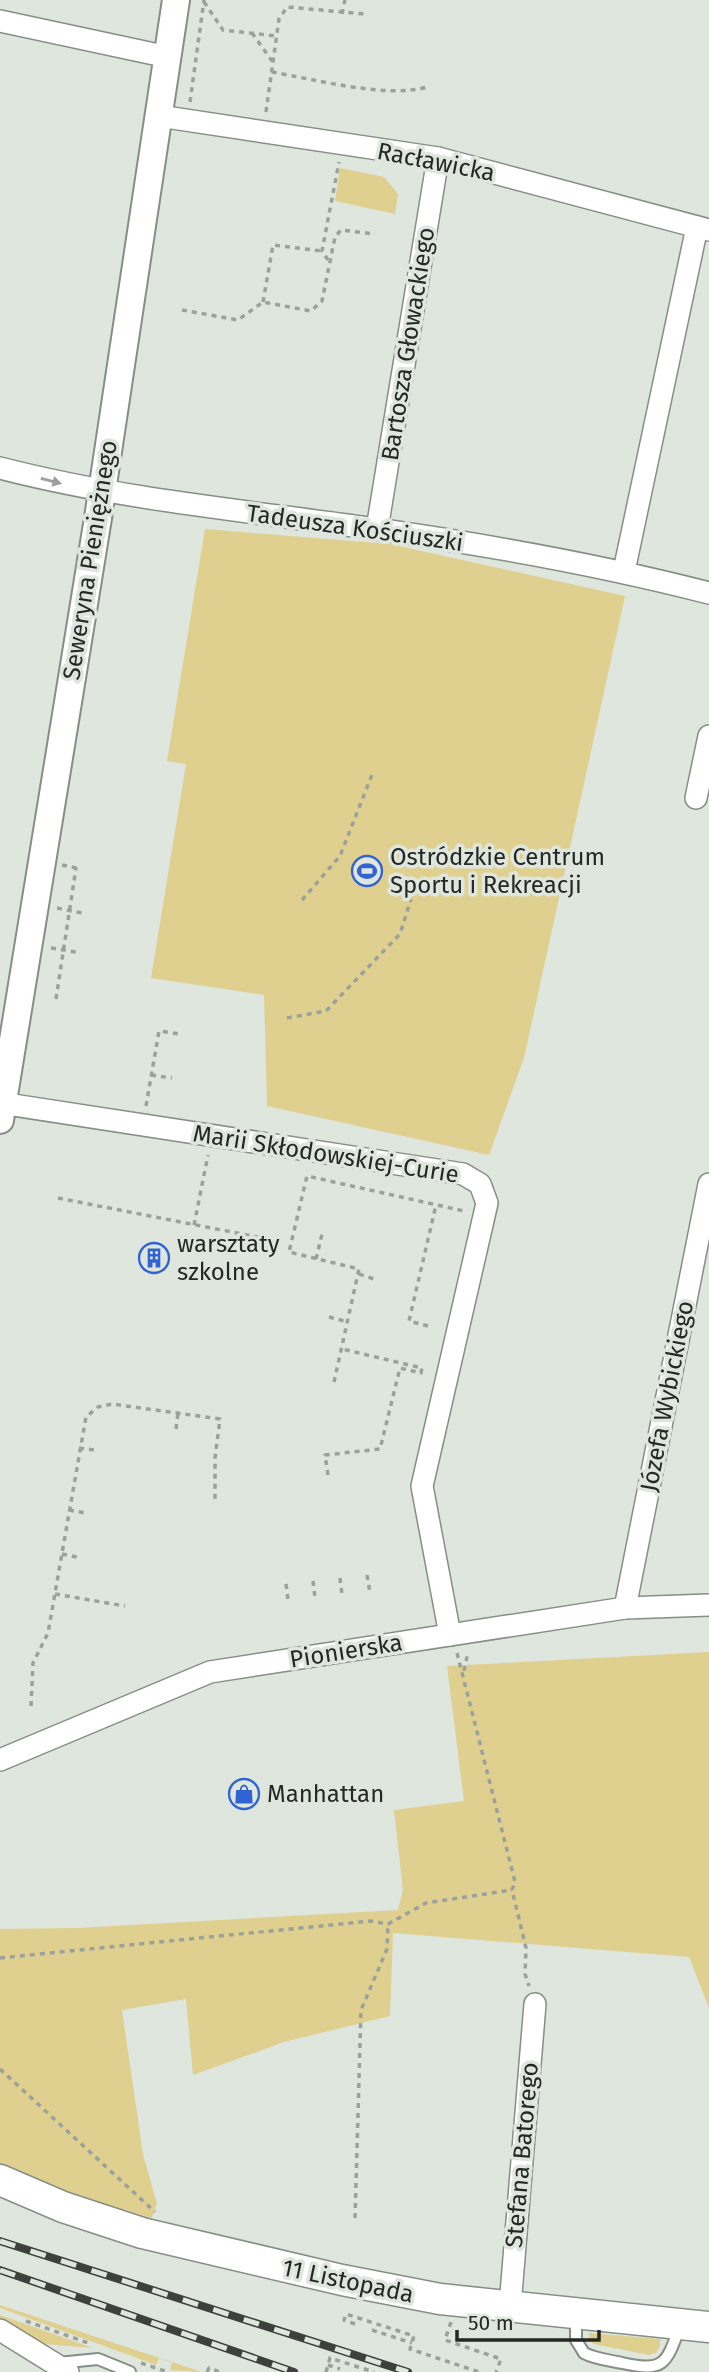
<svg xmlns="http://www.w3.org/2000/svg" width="709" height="2372" font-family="'Fira Sans',sans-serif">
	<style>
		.green { fill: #e0d090 }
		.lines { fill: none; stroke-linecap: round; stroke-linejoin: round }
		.service-casing { stroke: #868e86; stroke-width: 14 }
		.minor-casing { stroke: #868e86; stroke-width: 24 }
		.tertiary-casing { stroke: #868e86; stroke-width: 30 }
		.secondary-casing { stroke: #868e86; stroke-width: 33 }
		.path { stroke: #9ba19b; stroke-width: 3.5; stroke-dasharray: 5 5; stroke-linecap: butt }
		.service { stroke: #fff; stroke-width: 10 }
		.minor { stroke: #fff; stroke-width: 21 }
		.tertiary { stroke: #fff; stroke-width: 26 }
		.secondary { stroke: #fff; stroke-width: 30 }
		.rail-casing { stroke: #3d403d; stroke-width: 8 }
		.rail { stroke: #dee6de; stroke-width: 5; stroke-dasharray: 16; stroke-linecap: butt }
		.oneway { fill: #9d9e9d }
		.labels { text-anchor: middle; stroke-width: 7; stroke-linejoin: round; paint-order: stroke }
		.street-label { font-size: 24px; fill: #252825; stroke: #dee6de }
		.poi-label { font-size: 24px; fill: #252825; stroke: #dee6de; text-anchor: start }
	</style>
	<rect width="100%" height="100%" fill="#dee6de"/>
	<!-- green -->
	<g class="green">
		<path d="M 340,168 L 384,177 L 398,194 L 395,214 L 335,201 Z"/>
		<path d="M 205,529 L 390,544 L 625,596 L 524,1058 L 489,1155 L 267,1106 L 264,995 L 151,978 L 186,764 L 167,761 Z"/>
		<path d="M 709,1652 L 709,2008 L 689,1957 L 393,1933 L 390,2016 L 284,2042 L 193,2075 L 186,1999 L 122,2010 L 143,2154 L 157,2204 L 151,2219 L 123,2209 L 120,2214 L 0,2167 L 0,1929 L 78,1928 L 398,1910 L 403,1890 L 394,1810 L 464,1801 L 447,1666 Z"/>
		<path d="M 0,2305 L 202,2372 L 170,2370 L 172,2363 L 159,2358 L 156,2365 L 0,2308 Z"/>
		<path d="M 0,2315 L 93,2348 L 43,2344 L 0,2318 Z"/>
		<path d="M 589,2333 L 660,2339 L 660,2346 L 656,2353 L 649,2355 L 594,2344 L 589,2340 Z"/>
	</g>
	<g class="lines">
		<!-- service casing -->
		<g class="service-casing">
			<g id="service">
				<path d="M 576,2316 L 576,2340 L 584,2353 C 595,2359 609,2360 622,2363 C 664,2372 666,2365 680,2326"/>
				<path d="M 58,2363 L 98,2359 L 130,2372"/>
			</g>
		</g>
		<!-- minor casing -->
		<g class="minor-casing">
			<g id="minor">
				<path d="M 0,21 L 168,57"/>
				<path d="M 159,116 L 438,158 L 709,230"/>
				<path d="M 0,468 C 124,500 250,511 376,529 C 488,545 600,565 709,593"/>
				<path d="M 377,529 L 438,158"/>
				<path d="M 624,571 L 697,227"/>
				<path d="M 696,798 L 709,736"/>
				<path d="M 0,1103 L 463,1174 L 480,1184 L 487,1203 L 422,1486 L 450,1635"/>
				<path d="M 625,1608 L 709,1184"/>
				<path d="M 0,1760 L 210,1672 L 625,1608 L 709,1605"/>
				<path d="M 510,2306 L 535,2004"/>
				<path d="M 0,2330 L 68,2372"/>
			</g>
		</g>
		<!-- tertiary casing -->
		<g class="tertiary-casing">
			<path id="tertiary" d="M 0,1120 L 98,518 L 176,0"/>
		</g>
		<!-- secondary casing -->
		<g class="secondary-casing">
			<path id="secondary" d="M 0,2180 L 63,2207 L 142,2233 L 342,2280 L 440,2299 L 709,2327"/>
		</g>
		<!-- path -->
		<g class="path">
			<path d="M 204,2 L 223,30 L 276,36"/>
			<path d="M 342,14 L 345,0"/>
			<path d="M 252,33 L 272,61"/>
			<path d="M 272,72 C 313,79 388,99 427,87"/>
			<path d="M 190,102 L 204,0"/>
			<path d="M 266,112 L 279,19 L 287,7 L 365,14"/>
			<path d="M 328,260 L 322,251 L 339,162"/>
			<path d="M 263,302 L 273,245 L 322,251"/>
			<path d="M 182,310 L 238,320 L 263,302 L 311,311 L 322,301 L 335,237 L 341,230 L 375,234"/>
			<path d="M 62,865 L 81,869"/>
			<path d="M 302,900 L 340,856 L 373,772"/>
			<path d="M 57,908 L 82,913"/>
			<path d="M 51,948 L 76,952"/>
			<path d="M 56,999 L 76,868"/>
			<path d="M 287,1018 L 326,1011 L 400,934 L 411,899"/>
			<path d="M 151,1075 L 172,1078"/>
			<path d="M 146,1106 L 159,1031 L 180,1034"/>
			<path d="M 58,1198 L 278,1241"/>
			<path d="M 194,1225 L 208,1155"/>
			<path d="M 316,1259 L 322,1234"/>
			<path d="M 359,1274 L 374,1279"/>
			<path d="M 329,1317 L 348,1322"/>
			<path d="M 428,1326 L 409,1321 L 436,1205"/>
			<path d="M 334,1382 L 359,1269 L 289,1252 L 307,1176 L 464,1211"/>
			<path d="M 176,1429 L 178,1413"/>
			<path d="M 79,1448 L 94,1450"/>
			<path d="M 328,1475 L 325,1455 L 380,1449 L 400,1368 L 421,1373 L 422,1368 L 342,1349"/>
			<path d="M 69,1510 L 85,1513"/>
			<path d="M 62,1554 L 77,1557"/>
			<path d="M 367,1575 L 370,1593"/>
			<path d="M 340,1578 L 342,1595"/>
			<path d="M 313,1581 L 315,1598"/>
			<path d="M 286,1584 L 288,1600"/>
			<path d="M 55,1594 L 125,1606"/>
			<path d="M 457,1653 L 515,1882 L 512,1890 L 526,1948 L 525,1974 L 529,1986"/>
			<path d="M 464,1671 L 468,1652"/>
			<path d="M 31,1706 L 33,1663 L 48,1633 L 86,1417 L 98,1407 L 112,1404 L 220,1419 L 215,1458 L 215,1503"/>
			<path d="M 0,1958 L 370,1921 L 388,1924 L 426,1903 L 512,1890"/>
			<path d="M 0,2069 L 155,2212"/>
			<path d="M 355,2218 L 361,2010 L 387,1949 L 388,1924"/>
			<path d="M 26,2321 L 91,2344"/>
			<path d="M 451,2322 L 445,2340 L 501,2359 L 496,2372"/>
			<path d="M 355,2324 L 344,2320 L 346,2314 L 414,2336 L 410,2349 L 479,2372"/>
			<path d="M 372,2330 L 412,2343"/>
			<path d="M 141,2363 L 168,2372"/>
			<path d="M 328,2365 L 340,2369"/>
			<path d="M 207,2372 L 209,2368 L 220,2372"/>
			<path d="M 326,2372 L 330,2358 L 374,2372"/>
		</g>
		<!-- service -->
		<use href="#service" class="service"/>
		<!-- minor -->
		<use href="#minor" class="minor"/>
		<!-- tertiary -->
		<use href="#tertiary" class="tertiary"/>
		<!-- secondary -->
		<use href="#secondary" class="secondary"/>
		<!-- rail casing -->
		<g class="rail-casing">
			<g id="rail">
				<path d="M 0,2241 L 408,2372"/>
				<path d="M 0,2270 L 294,2372"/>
			</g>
		</g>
		<!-- rail -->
		<use href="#rail" class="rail"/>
	</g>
	<!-- one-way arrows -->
	<defs><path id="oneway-solid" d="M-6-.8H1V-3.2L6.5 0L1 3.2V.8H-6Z" transform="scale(1.75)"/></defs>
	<use class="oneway" href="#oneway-solid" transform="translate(51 481) rotate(14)"/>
	<!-- icons -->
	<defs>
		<g id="stadium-ring" transform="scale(1.575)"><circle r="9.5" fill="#dee6de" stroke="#3263d2" stroke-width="1.5"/><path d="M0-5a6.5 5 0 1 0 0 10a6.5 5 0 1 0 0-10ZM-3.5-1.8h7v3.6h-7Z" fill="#3263d2"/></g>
		<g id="building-ring" transform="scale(1.575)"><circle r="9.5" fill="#dee6de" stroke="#3263d2" stroke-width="1.5"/><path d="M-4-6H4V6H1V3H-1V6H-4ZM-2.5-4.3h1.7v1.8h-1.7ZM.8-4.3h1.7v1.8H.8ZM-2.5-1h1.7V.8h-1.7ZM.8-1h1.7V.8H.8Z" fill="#3263d2"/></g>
		<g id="shop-ring" transform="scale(1.575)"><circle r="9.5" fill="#dee6de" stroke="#3263d2" stroke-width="1.5"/><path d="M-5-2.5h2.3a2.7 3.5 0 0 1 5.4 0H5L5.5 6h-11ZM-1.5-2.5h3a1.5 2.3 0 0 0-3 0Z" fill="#3263d2"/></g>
	</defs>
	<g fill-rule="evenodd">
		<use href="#stadium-ring" x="367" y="871"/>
		<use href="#building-ring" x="154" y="1258"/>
		<use href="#shop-ring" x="244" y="1794"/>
	</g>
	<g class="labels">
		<!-- street labels -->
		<g class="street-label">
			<text transform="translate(436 162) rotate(11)" y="8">Racławicka</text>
			<text transform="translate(408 344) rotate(-81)" y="8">Bartosza Głowackiego</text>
			<text transform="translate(355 528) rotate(8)" y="8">Tadeusza Kościuszki</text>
			<text transform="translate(90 560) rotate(-81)" y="8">Seweryna Pieniężnego</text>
			<text transform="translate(326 1154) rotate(9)" y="8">Marii Skłodowskiej-Curie</text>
			<text transform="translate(667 1396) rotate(-79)" y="8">Józefa Wybickiego</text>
			<text transform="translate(346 1651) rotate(-9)" y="8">Pionierska</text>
			<text transform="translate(522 2155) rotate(-85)" y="8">Stefana Batorego</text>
			<text transform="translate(348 2281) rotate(12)" y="8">11 Listopada</text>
		</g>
		<!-- poi labels -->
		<g class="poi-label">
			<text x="390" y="865">Ostródzkie Centrum<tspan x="390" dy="28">Sportu i Rekreacji</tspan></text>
			<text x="177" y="1252">warsztaty<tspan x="177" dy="28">szkolne</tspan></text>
			<text x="267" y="1802">Manhattan</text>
		</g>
	</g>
	<!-- scale -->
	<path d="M457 2330v10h142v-10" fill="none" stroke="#252825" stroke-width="3.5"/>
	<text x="468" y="2330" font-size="21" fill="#252825" stroke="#dee6de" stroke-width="5" paint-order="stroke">50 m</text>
</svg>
